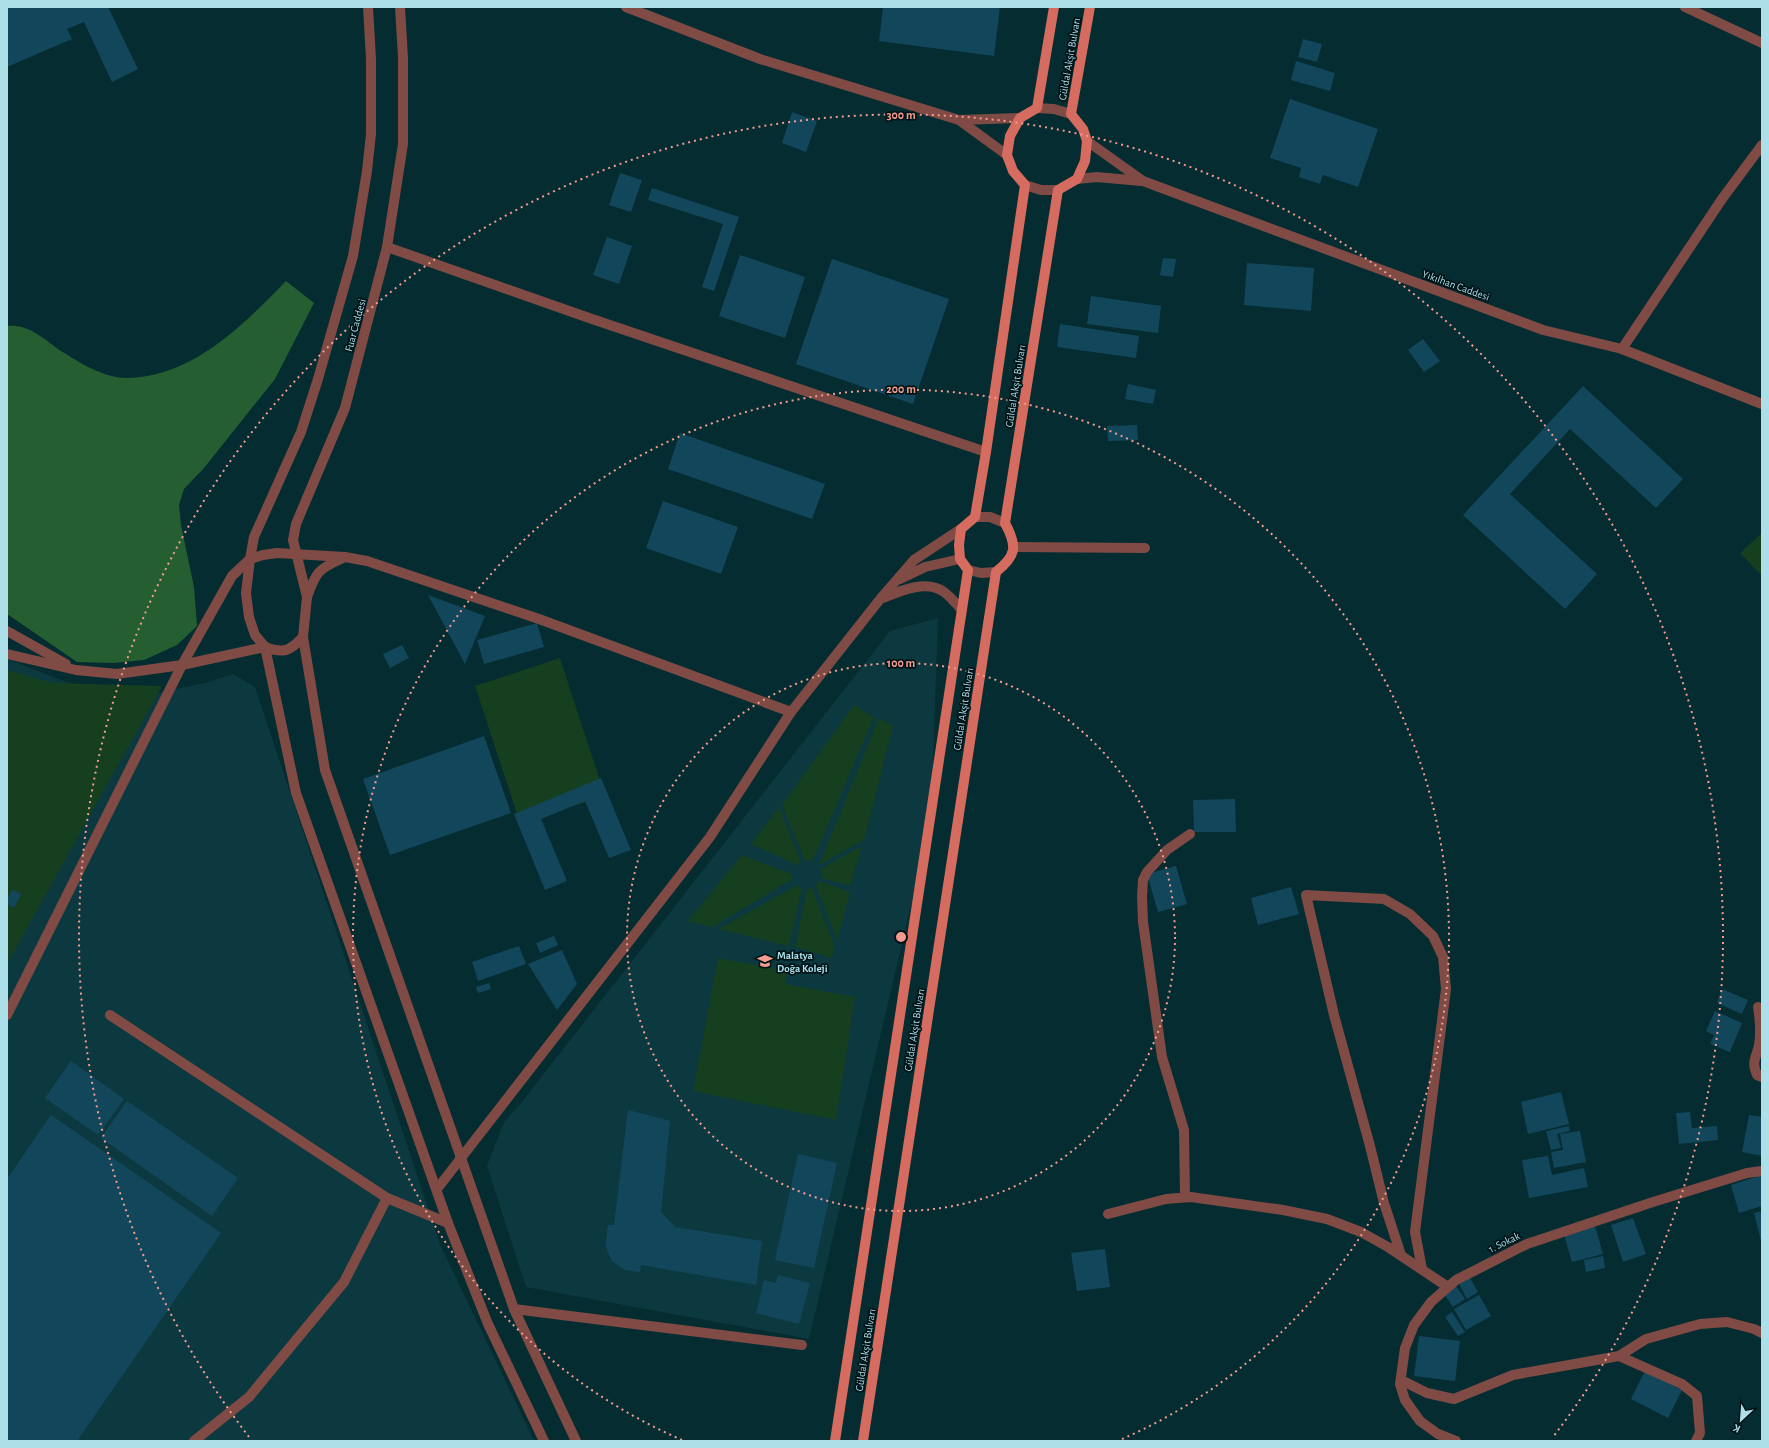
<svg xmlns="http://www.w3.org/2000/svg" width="1769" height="1448" font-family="'Alegreya Sans',sans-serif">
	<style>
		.built { fill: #0c393f }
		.green { fill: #153f1f }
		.forest { fill: #245e31 }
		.building { fill: #12475b }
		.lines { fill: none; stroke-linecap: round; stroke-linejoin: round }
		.minor { stroke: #7f4b44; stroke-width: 10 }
		.major { stroke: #d66c60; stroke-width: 10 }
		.ring { fill: none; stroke: #f59c90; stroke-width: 2; stroke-dasharray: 2 4 }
		.labels { text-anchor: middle; stroke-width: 3.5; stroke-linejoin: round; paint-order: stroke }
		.street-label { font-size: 11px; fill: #acdfe8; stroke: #001317 }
		.poi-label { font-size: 11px; font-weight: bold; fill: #acdfe8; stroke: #001317; text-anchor: start }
		.centre { fill: #f59c90; stroke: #001317; stroke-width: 2 }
		.ring-label { font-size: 12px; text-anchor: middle; font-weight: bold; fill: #f59c90; stroke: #001317; stroke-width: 3.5; stroke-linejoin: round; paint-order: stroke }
	</style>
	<rect width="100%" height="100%" fill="#042c31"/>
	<!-- built -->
	<g class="built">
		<path d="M 938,618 L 931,820 L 809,1339 L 526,1287 L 487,1166 L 504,1122 L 521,1103 L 890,631 Z"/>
		<path d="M 7,659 L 116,701 L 205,683 L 233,674 L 255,687 L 440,1244 L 534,1441 L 7,1441 Z"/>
	</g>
	<!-- green -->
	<g class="green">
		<path d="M 1762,533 L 1762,576 L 1740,553 Z"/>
		<path d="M 560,658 L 605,796 L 520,823 L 475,686 Z"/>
		<path d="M 7,670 L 53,683 L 162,686 L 7,964 Z"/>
		<path d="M 854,705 L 874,717 L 813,860 L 805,861 L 782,805 Z"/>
		<path d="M 879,718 L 893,726 L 864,840 L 819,865 Z"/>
		<path d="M 779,807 L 801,862 L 797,865 L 751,844 Z"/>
		<path d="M 862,846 L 850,886 L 822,878 L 822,868 Z"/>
		<path d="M 742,855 L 791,874 L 793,879 L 712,927 L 688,921 Z"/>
		<path d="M 818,881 L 850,892 L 837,940 L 816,886 Z"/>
		<path d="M 796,886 L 802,888 L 789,946 L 718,929 Z"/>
		<path d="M 812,888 L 834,945 L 832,958 L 795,947 L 807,889 Z"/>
		<path d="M 718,958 L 787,971 L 785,984 L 855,997 L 836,1120 L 693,1091 Z"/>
	</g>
	<!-- forest -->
	<path class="forest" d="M 286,281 L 314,303 L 275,379 L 204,468 L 184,489 L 179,505 L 181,525 L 194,587 L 197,626 L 177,645 L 144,660 L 113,663 L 77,662 L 7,614 L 7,326 C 31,323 47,343 66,354 C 83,365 106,378 127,378 C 193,377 243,325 286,281 Z"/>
	<!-- building -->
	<g class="building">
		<path d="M 7,7 L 108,7 L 138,69 L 112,82 L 84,22 L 67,29 L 72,39 L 7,67 Z"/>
		<path d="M 883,7 L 1000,7 L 994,56 L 879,41 Z"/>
		<path d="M 1303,39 L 1322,44 L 1317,62 L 1298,57 Z"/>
		<path d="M 1296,61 L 1335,73 L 1330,91 L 1291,80 Z"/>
		<path d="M 1290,99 L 1378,129 L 1358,187 L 1323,175 L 1320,184 L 1299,177 L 1301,168 L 1270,158 Z"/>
		<path d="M 792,112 L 817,121 L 806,152 L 782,143 Z"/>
		<path d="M 620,173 L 642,180 L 631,212 L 609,205 Z"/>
		<path d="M 652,188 L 739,217 L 714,291 L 702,287 L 723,224 L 648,200 Z"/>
		<path d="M 607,237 L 632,246 L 619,284 L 593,275 Z"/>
		<path d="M 740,255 L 805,277 L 785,338 L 719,316 Z"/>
		<path d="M 1163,258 L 1176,259 L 1173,277 L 1160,275 Z"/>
		<path d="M 832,259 L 949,299 L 913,404 L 796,364 Z"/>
		<path d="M 1247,263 L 1314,268 L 1311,311 L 1244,305 Z"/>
		<path d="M 1091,296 L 1161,306 L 1158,333 L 1087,324 Z"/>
		<path d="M 1060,324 L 1139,336 L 1136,358 L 1057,347 Z"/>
		<path d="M 1423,339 L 1440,361 L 1424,372 L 1408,350 Z"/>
		<path d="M 1128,384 L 1156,390 L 1153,404 L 1125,399 Z"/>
		<path d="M 1583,386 L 1683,479 L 1656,508 L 1570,429 L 1510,494 L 1597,574 L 1565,609 L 1463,515 Z"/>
		<path d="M 1137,425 L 1138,440 L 1108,441 L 1107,426 Z"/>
		<path d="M 680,433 L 825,484 L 812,519 L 668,469 Z"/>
		<path d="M 663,501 L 738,527 L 721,574 L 646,548 Z"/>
		<path d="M 428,595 L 485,616 L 465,664 Z"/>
		<path d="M 537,623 L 544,647 L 484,664 L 477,640 Z"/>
		<path d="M 402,645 L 409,658 L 390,668 L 383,654 Z"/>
		<path d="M 484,736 L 511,813 L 390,855 L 363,779 Z"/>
		<path d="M 601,778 L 631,850 L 609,858 L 585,801 L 541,819 L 567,881 L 545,890 L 514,814 Z"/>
		<path d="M 1235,799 L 1236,832 L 1194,832 L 1193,800 Z"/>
		<path d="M 1176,866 L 1187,904 L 1158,912 L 1147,874 Z"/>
		<path d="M 1291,887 L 1299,914 L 1258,925 L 1251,898 Z"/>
		<path d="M 12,890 L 21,894 L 14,908 L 7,904 L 7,900 Z"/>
		<path d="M 554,936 L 558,945 L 540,953 L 536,943 Z"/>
		<path d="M 519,946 L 526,964 L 478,981 L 472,962 Z"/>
		<path d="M 562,950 L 577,984 L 557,1010 L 528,964 Z"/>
		<path d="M 489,983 L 491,989 L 478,993 L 476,987 Z"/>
		<path d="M 1722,989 L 1748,1000 L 1742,1014 L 1717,1003 Z"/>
		<path d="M 1715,1011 L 1742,1023 L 1730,1052 L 1710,1044 L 1714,1035 L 1706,1031 Z"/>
		<path d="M 71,1061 L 124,1099 L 98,1135 L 45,1098 Z"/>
		<path d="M 1561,1092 L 1569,1124 L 1528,1134 L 1521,1102 Z"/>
		<path d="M 127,1101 L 238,1178 L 212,1216 L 101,1138 Z"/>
		<path d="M 628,1110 L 670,1121 L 661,1212 L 675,1227 L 762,1241 L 756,1285 L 641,1265 L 640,1272 L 632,1271 L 625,1270 L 612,1261 L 606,1248 L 606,1240 L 608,1225 L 614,1225 Z"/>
		<path d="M 1690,1112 L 1692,1128 L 1717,1126 L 1718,1140 L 1679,1144 L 1676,1113 Z"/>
		<path d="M 51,1115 L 221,1233 L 77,1441 L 7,1441 L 7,1179 Z"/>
		<path d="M 1749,1115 L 1762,1117 L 1762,1156 L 1742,1152 Z"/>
		<path d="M 1569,1126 L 1570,1131 L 1557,1134 L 1561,1148 L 1551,1150 L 1546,1131 Z"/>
		<path d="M 1580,1131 L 1586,1162 L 1554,1168 L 1551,1152 L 1563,1150 L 1560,1134 Z"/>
		<path d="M 798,1154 L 837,1163 L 814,1268 L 775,1260 Z"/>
		<path d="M 1548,1156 L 1552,1175 L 1584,1168 L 1588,1187 L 1529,1198 L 1522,1160 Z"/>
		<path d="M 1762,1175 L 1762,1206 L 1739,1213 L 1731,1185 Z"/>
		<path d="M 1762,1211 L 1762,1241 L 1761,1241 L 1754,1213 Z"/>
		<path d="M 1633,1218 L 1646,1254 L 1623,1262 L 1611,1225 Z"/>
		<path d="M 1595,1226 L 1603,1254 L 1572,1262 L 1564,1235 Z"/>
		<path d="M 1105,1249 L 1110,1287 L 1077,1291 L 1071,1253 Z"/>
		<path d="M 1603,1256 L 1605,1268 L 1586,1272 L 1584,1260 Z"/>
		<path d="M 778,1275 L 810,1283 L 799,1324 L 756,1313 L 764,1280 L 776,1283 Z"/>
		<path d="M 1470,1278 L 1478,1292 L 1467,1299 L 1459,1284 Z"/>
		<path d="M 1456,1286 L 1465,1299 L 1453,1307 L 1444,1294 Z"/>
		<path d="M 1479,1295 L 1491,1316 L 1466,1330 L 1454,1309 Z"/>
		<path d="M 1452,1312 L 1465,1332 L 1458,1336 L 1445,1317 Z"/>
		<path d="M 1419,1336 L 1460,1341 L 1455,1381 L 1414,1376 Z"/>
		<path d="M 1645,1371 L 1682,1390 L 1668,1418 L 1631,1399 Z"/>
	</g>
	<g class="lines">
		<!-- minor -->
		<g class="minor">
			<path d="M 368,7 L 371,59 L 371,134 L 367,171 L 353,256 L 318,379 L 301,432 L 254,537 L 250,559 L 246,593 L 249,617 L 255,635 L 265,647 L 296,793 L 448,1223 L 488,1324 L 544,1441"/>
			<path d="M 400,7 L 403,58 L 403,144 L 387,247 L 345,408 L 296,524 L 293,540 L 307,597 L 303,637 L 325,770 L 514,1309 L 576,1441"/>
			<path d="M 626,7 L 760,59 L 959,120 L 1007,155"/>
			<path d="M 1685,7 L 1762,43"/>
			<path d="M 1037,108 L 1054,109 L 1071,114"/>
			<path d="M 959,120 L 1020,118"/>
			<path d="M 1087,141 L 1143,181 L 1543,330 L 1622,349 L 1762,404"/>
			<path d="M 1077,179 L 1097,177 L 1141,181"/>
			<path d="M 1025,185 L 1041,190 L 1058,190"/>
			<path d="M 387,247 L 592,319 L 986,452"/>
			<path d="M 1622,349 L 1722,199 L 1762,145"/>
			<path d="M 975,517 L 990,517 L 1005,523"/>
			<path d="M 1014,547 L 1145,548"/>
			<path d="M 968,570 L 981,573 L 996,572"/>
			<path d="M 900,579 L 925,567 L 960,559"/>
			<path d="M 307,597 C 316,572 318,569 343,558"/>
			<path d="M 883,598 C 900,591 927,579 944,592 C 951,597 956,604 962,610"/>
			<path d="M 7,631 L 66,664"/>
			<path d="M 7,654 L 76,670 L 117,674 L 182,665 L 265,647 C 284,654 290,651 303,637"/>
			<path d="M 1758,1007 C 1760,1020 1761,1033 1759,1045 C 1756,1059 1751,1061 1757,1075 L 1762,1077"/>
			<path d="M 7,1015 L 182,665 L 232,576 L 250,559 L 263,555 L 277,553 L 345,557 L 367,561 L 539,619 L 791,712"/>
			<path d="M 110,1015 L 387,1198 L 448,1223"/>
			<path d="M 437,1189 L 710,837 L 791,712 L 881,598 L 914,560 L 961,529"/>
			<path d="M 1185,1197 L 1184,1130 L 1162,1057 L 1143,922 L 1142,896 L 1143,880 L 1147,872 L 1167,850 L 1190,834"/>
			<path d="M 1108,1214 L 1166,1199 L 1191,1197 L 1283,1210 L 1327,1219 L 1361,1232 L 1388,1247 L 1448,1287"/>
			<path d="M 1401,1255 L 1384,1203 L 1370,1146 L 1334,1015 L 1306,895 L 1384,899 L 1410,914 L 1433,936 L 1443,957 L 1446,989 L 1415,1232 L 1422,1269"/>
			<path d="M 514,1309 L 802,1345"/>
			<path d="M 1619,1356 L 1682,1384 L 1697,1396 L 1700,1433 L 1696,1441"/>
			<path d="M 1401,1380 L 1427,1393 L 1454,1399 L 1513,1375 L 1619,1356 L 1646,1339 L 1700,1324 L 1727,1322 L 1754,1329 L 1762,1333"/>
			<path d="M 194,1441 L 249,1397 L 344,1282 L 387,1198"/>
			<path d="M 1456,1441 L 1438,1434 L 1420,1421 L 1405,1400 L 1400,1384 L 1405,1348 L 1414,1325 L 1431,1302 L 1456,1280 L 1527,1244 L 1653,1202 L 1747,1173 L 1762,1171"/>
		</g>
		<!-- major -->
		<g class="major">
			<path d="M 835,1441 L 968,570 L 960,559 L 959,545 L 961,529 L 975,517 L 986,452 L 1025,185 L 1013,171 L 1007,155 L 1010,136 L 1020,118 L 1037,108 L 1054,7"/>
			<path d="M 863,1441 L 996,572 C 1016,556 1018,547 1005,523 L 1058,190 L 1077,179 L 1085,161 L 1087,141 L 1083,129 L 1071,114 L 1090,7"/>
		</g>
	</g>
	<!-- distance rings -->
	<g class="ring">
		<circle cx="901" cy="937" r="274"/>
		<path d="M682 1440A548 548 0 1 1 1120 1440"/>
		<path d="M249 1437A822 822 0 1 1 1553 1437"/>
	</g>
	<!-- icons -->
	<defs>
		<g id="school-bare" transform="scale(1.2)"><path d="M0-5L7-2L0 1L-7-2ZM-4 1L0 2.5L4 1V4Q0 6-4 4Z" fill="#f59c90" stroke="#001317" stroke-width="2.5" paint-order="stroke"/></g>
	</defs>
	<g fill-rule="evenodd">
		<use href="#school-bare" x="765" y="961"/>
	</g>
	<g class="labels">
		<!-- street labels -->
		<g class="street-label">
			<text transform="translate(1069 59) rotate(-80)" y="4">Güldal Akşit Bulvarı</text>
			<text transform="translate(1456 285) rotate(20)" y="4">Yıkılhan Caddesi</text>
			<text transform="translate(355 325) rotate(-75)" y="4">Fuar Caddesi</text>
			<text transform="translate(1015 386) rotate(-81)" y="4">Güldal Akşit Bulvarı</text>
			<text transform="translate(963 709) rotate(-81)" y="4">Güldal Akşit Bulvarı</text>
			<text transform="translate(914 1030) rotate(-81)" y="4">Güldal Akşit Bulvarı</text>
			<text transform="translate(1504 1242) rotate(-26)" y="4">1. Sokak</text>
			<text transform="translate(865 1350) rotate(-81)" y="4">Güldal Akşit Bulvarı</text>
		</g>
		<!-- poi labels -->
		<g class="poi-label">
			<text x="777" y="959">Malatya<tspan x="777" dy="13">Doğa Koleji</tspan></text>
		</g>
	</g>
	<circle cx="901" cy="937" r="6" class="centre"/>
	<g class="ring-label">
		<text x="901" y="119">300 m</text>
		<text x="901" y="393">200 m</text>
		<text x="901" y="667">100 m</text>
	</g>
	<!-- border -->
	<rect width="1769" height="1448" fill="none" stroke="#acdfe8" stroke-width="16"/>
	<!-- north arrow -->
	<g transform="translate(1741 1420) rotate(206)" stroke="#001317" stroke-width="3" paint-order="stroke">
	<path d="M0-3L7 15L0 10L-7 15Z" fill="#acdfe8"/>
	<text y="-6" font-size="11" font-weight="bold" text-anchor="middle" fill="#acdfe8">K</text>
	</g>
</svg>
